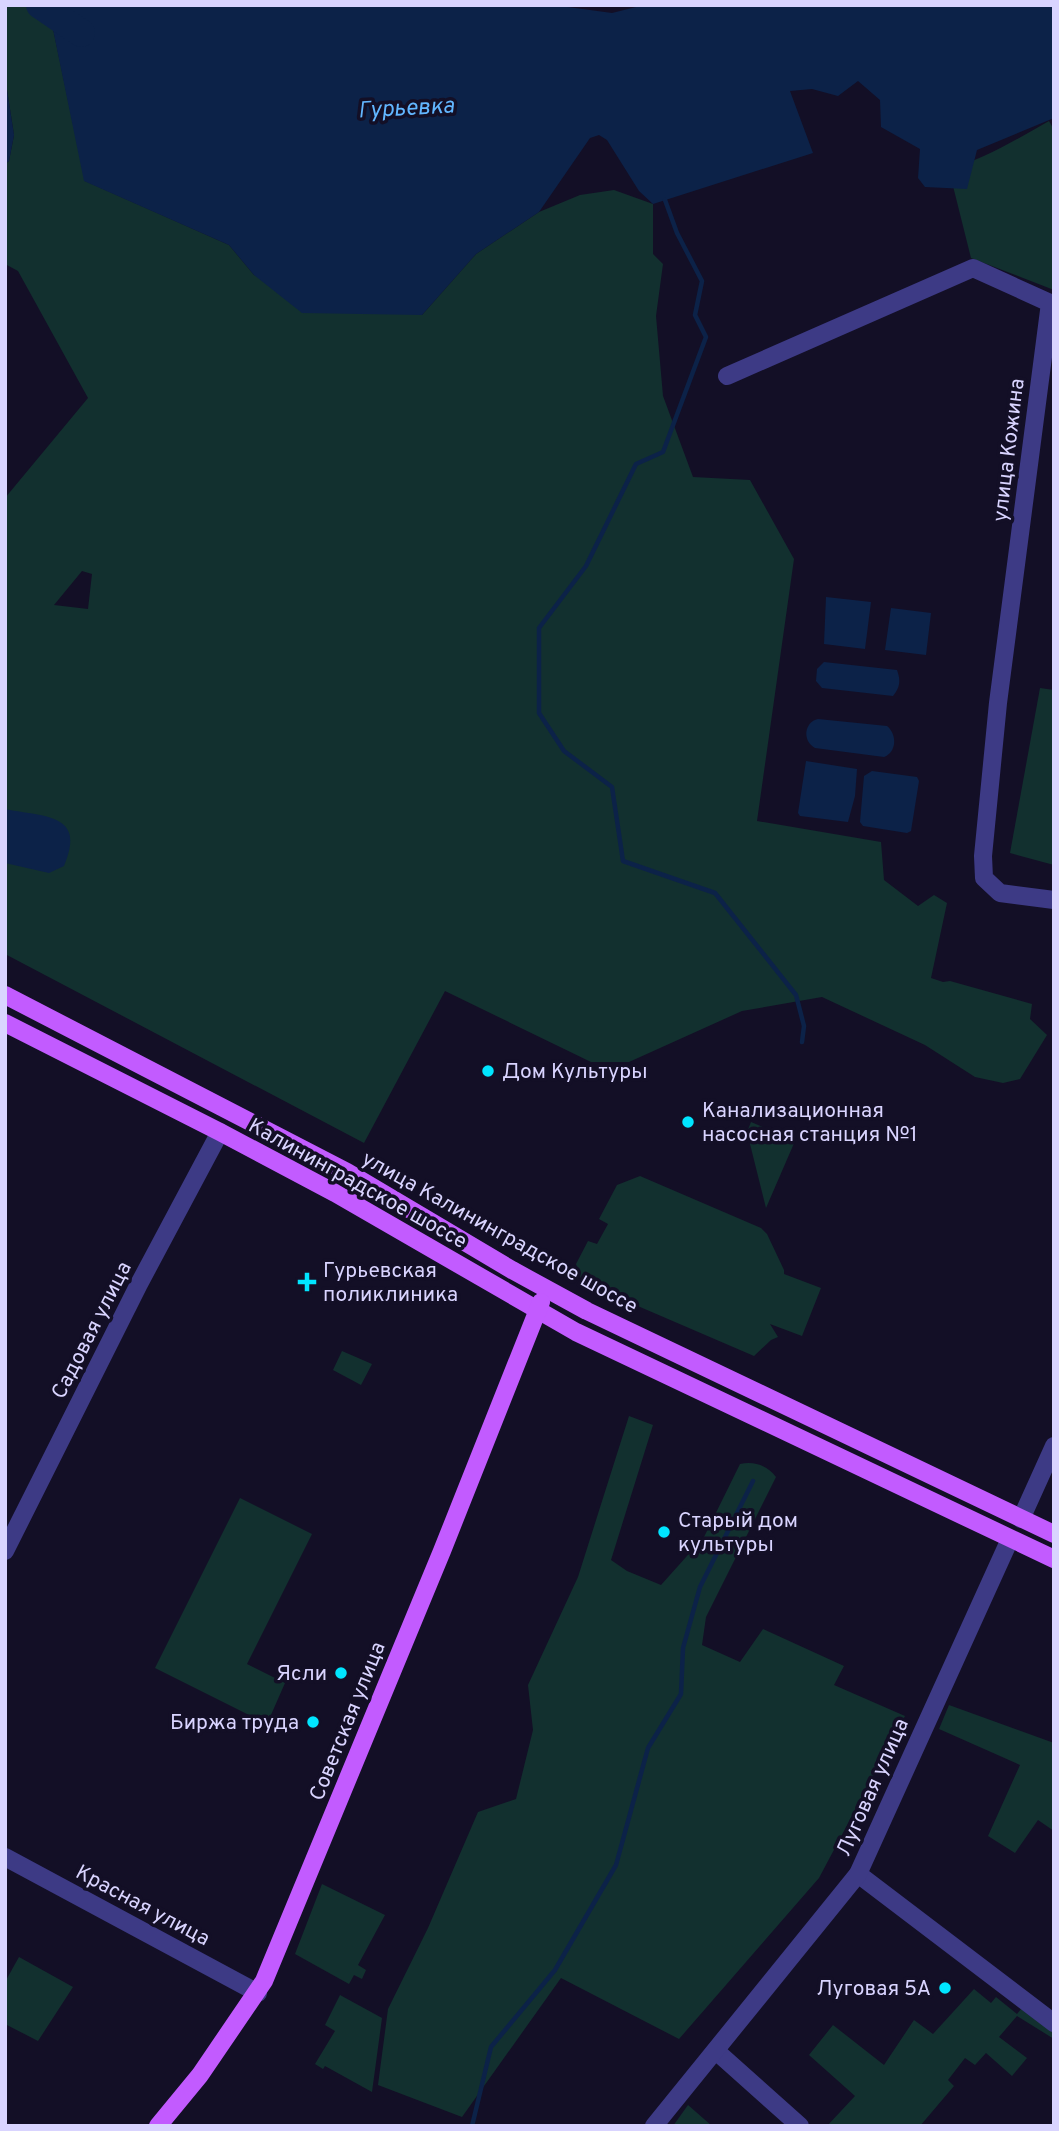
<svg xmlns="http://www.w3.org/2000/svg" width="1059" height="2131" font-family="Overpass,sans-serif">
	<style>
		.green { fill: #12302f; fill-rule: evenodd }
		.water { fill: #0c2248 }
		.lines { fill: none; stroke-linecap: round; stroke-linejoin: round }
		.stream { stroke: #0c2248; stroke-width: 4.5 }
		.river { stroke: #0c2248; stroke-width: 28 }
		.minor { stroke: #3d3a85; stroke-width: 18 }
		.major { stroke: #c25bff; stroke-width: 18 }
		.poi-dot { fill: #00e5ff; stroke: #130f26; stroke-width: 2.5 }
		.labels { text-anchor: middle; stroke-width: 7; stroke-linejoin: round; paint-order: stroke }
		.street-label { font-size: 21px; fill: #d9d4ff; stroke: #130f26 }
		.poi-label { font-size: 21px; fill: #d9d4ff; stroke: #130f26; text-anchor: start }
		.water-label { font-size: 23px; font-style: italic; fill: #62b6ff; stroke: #130f26 }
	</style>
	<rect width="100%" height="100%" fill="#130f26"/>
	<!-- green -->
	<g class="green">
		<path d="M 5,5 L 48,5 L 85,181 L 229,245 L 254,275 L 422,315 L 476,254 L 539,212 L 580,195 L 614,190 L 653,204 L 653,254 L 663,264 L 656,316 L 663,396 L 693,477 L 750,480 L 794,559 L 757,821 L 881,842 L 884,880 L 918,906 L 934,895 L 947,903 L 931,978 L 943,982 L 950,981 L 1032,1004 L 1030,1019 L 1047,1035 L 1020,1079 L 1003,1083 L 975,1077 L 925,1045 L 822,997 L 742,1011 L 629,1062 L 591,1062 L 445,991 L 364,1143 L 5,954 L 5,498 L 88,398 L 18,271 L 5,264 L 5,164 L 9,161 L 14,135 L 5,77 ZM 82,571 L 92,574 L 88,609 L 54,605 Z"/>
		<path d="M 1049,121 L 1054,130 L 1054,290 L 971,258 L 949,170 C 985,158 1016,140 1049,121 Z"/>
		<path d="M 1040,688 L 1054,690 L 1054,865 L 1010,853 Z"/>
		<path d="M 751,1122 L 795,1141 L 766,1208 L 747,1132 Z"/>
		<path d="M 640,1176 L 761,1228 L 767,1234 L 784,1270 L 784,1274 L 821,1288 L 802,1336 L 770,1324 L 778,1337 L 771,1340 L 754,1356 L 582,1282 L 576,1264 L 588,1241 L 597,1244 L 608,1224 L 599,1219 L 617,1185 Z"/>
		<path d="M 342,1351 L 372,1364 L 361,1385 L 333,1370 Z"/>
		<path d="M 629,1416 L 653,1425 L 611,1560 L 627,1571 L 661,1585 L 704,1537 L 740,1464 C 754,1461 767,1465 776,1477 L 706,1617 L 702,1645 L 740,1662 L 763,1629 L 844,1666 L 834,1685 L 905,1716 L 819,1878 L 679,2039 L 561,1978 L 462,2117 L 378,2085 L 388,2009 L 428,1928 L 478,1812 L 516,1799 L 533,1730 L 528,1685 L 578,1577 Z"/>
		<path d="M 240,1498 L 312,1534 L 247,1664 L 285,1683 L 267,1724 L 155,1668 Z"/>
		<path d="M 949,1705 L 1054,1743 L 1054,1831 L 1038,1820 L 1015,1853 L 988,1836 L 1020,1765 L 939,1729 Z"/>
		<path d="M 322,1884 L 385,1915 L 358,1965 L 366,1970 L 362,1979 L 354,1975 L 349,1984 L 295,1954 Z"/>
		<path d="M 19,1957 L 73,1987 L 38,2041 L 5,2024 L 5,1982 Z"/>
		<path d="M 974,1989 L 991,2003 L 996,1997 L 1017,2014 L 1021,2009 L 1054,2033 L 1054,2039 L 1017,2016 L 999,2037 L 1027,2058 L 1012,2076 L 986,2053 L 975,2065 L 965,2058 L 948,2080 L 954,2086 L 920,2126 L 827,2126 L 855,2096 L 809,2055 L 833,2025 L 884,2065 L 914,2020 L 933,2034 Z"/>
		<path d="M 340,1995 L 382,2018 L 372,2092 L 325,2066 L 323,2069 L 315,2064 L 335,2031 L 325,2025 Z"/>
		<path d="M 688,2105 L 712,2126 L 673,2126 Z"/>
	</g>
	<!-- water -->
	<g class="water">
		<path d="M 48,5 L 553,5 L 612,13 L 644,5 L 1054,5 L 1054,118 L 977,150 L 967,189 L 925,187 L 918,178 L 920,149 L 881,127 L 880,100 L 858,81 L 838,96 L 812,89 L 790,91 L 813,153 L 653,204 L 639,191 L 607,140 L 599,135 L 590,138 L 539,212 L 476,254 L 422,315 L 302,313 L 254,275 L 229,245 L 84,181 Z"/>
		<path d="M 5,77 L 14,135 L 9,161 L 5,164 Z"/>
		<path d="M 826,597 L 871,602 L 865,649 L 824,644 Z"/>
		<path d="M 891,608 L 931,613 L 926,655 L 885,650 Z"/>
		<path d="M 824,662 L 897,670 C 901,681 900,687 893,696 L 822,688 L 816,681 L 817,669 Z"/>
		<path d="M 818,719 L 887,726 C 897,734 897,752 884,757 L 815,748 C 802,741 804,722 818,719 Z"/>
		<path d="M 806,761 L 857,769 L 855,796 L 848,822 L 800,816 L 798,813 Z"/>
		<path d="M 872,771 L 917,777 L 919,781 L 911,831 L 907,833 L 863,826 L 860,822 L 864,776 Z"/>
		<path d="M 5,809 C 44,817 87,813 64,866 L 49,873 L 5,863 Z"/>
	</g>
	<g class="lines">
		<!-- stream -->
		<g class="stream">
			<path d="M 665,200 L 677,233 L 702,281 L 695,315 L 706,337 L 663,452 L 636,464 L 586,566 L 539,628 L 539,713 L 564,751 L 612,787 L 623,861 L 715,893 L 796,995 L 804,1026 L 802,1042"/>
			<path d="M 472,2126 L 491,2047 L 555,1970 L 616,1865 L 648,1748 L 681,1694 L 683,1648 L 700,1587 L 753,1481"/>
		</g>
		<!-- river -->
		<path class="river" d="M 40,5 L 81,33"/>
		<!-- minor -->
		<g class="minor">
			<path d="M 727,376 L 973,268 L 1050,303 L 998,703 L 983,856 L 984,878 L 1000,893 L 1054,900"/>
			<path d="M 1021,1519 L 1054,1446"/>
			<path d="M 5,1551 L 139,1284 L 220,1132"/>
			<path d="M 5,1857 L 258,1993"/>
			<path d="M 858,1874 L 1054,2023"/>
			<path d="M 716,2051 L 800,2126"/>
			<path d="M 654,2126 L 858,1874 L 1010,1539"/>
		</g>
		<!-- major -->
		<g class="major">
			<path d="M 5,995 L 347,1172 L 512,1270 L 587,1311 L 1054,1534"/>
			<path d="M 5,1023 L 220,1132 L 335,1193 L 576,1332 L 1054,1559"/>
			<path d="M 158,2126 L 200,2075 L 264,1981 L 442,1551 L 541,1302"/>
		</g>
	</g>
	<!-- markers -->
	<g class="poi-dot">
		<circle cx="488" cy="1071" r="7"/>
		<circle cx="688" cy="1122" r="7"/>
		<path d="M303.5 1271.5h7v7h7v7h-7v7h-7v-7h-7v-7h7z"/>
		<circle cx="664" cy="1532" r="7"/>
		<circle cx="341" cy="1673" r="7"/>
		<circle cx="313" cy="1722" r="7"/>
		<circle cx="945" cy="1988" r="7"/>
	</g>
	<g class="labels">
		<!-- street labels -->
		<g class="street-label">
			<text transform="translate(1008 450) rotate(-83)" y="7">улица Кожина</text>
			<text transform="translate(358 1183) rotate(29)" y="7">Калининградское шоссе</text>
			<text transform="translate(500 1232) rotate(29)" y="7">улица Калининградское шоссе</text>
			<text transform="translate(91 1330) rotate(-63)" y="7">Садовая улица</text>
			<text transform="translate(347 1721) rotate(-68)" y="7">Советская улица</text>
			<text transform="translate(872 1787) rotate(-66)" y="7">Луговая улица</text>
			<text transform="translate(143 1905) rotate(28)" y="7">Красная улица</text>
		</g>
		<!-- poi labels -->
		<g class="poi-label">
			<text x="502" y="1078">Дом Культуры</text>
			<text x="702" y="1117">Канализационная<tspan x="702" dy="24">насосная станция №1</tspan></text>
			<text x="323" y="1277">Гурьевская<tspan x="323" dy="24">поликлиника</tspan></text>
			<text x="678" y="1527">Старый дом<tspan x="678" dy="24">культуры</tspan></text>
			<text x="327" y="1680" text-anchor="end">Ясли</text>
			<text x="299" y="1729" text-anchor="end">Биржа труда</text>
			<text x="931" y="1995" text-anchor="end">Луговая 5А</text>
		</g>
		<!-- water labels -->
		<g class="water-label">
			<text transform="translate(406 107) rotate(-3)" y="8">Гурьевка</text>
		</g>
	</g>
	<!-- border -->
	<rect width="1059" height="2131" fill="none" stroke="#d9d4ff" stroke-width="14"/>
</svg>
